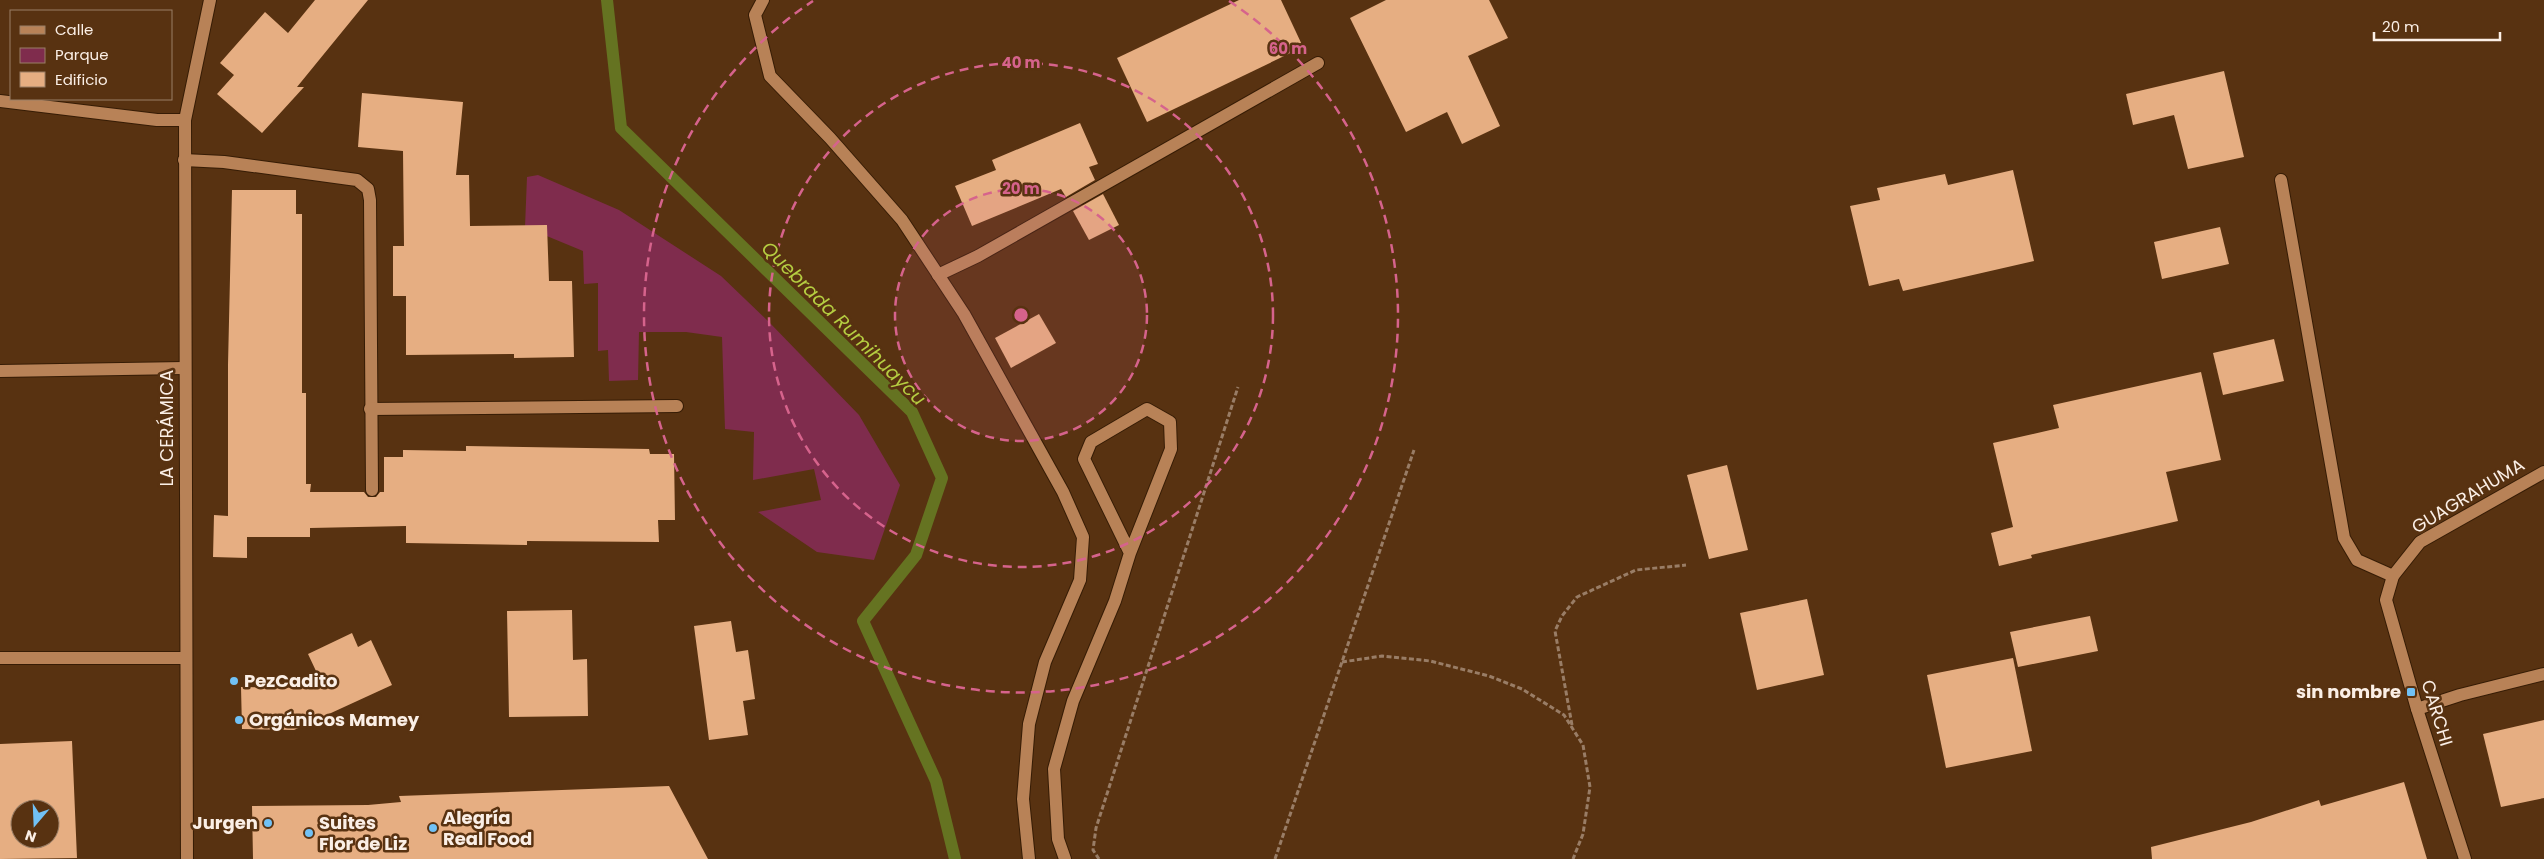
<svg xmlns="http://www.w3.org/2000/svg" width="2544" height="859" font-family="Poppins,sans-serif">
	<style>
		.green { fill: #7f2c4d }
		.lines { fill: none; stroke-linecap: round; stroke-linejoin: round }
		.stream { stroke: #657321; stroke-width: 12 }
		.building { fill: #e6ae82; fill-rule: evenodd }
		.lane-casing { stroke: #361c05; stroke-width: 14 }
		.street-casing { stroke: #361c05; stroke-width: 14 }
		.path { stroke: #997d66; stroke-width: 3; stroke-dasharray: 5 2.5; stroke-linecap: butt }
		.lane { stroke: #b88257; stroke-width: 12 }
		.street { stroke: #b88257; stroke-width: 12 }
		.ring { fill: none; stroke: #d6638c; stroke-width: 2.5; stroke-dasharray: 9 6 }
		.poi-dot { fill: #71c1f5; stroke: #583211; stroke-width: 2 }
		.labels { text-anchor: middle; stroke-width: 5; stroke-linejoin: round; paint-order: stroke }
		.street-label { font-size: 18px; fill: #fbefe6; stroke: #583211 }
		.poi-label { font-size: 18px; font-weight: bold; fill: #fbefe6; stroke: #583211; text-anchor: start }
		.water-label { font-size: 19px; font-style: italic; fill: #b5cd41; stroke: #583211 }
		.centre { fill: #d6638c; stroke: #583211; stroke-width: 2.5 }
		.ring-label { font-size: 15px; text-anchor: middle; font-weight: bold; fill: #d6638c; stroke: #583211; stroke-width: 5; stroke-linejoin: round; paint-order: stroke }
	</style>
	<rect width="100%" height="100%" fill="#583211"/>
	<!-- green -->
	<path class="green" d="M 538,175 L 619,210 L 721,276 L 769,322 L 859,415 L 900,485 L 874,560 L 817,552 L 758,512 L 821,500 L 814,469 L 753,480 L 754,432 L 725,429 L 722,337 L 686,332 L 639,332 L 638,380 L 609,381 L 608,350 L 598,351 L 598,283 L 584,284 L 583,251 L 525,227 L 527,177 Z"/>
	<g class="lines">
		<!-- stream -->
		<path class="stream" d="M 607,0 L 621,128 L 912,412 L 942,478 L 916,555 L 863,621 L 936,781 L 955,859"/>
	</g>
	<!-- building -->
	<g class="building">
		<path d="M 315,0 L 368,0 L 297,87 L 304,87 L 262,133 L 217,94 L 234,75 L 220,63 L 265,12 L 288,33 Z"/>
		<path d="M 1239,0 L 1281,0 L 1303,47 L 1147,122 L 1117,58 Z"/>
		<path d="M 1386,0 L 1489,0 L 1508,38 L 1468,56 L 1500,126 L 1462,144 L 1447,112 L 1406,132 L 1350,18 Z"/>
		<path d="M 2224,71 L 2244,157 L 2188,169 L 2174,115 L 2133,125 L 2126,94 Z"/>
		<path d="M 362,93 L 463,102 L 456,175 L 469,175 L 470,226 L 547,225 L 549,281 L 572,281 L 574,357 L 514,358 L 514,354 L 406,355 L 406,296 L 393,296 L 393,246 L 404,246 L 403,151 L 358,147 Z"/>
		<path d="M 1080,123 L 1098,164 L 1089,167 L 1095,180 L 1066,197 L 1061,189 L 972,226 L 955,186 L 996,170 L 992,160 Z"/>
		<path d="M 2013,170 L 2034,261 L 1903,291 L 1899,279 L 1869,286 L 1850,206 L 1880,200 L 1877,188 L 1945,174 L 1948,185 Z"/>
		<path d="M 232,190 L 296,190 L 296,214 L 302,214 L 302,393 L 306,393 L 306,484 L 311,484 L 310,492 L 364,492 L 368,497 L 376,497 L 380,492 L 384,492 L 384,457 L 403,457 L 403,450 L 466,451 L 466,446 L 649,449 L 650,454 L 674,454 L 675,520 L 658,520 L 659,542 L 527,541 L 527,545 L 406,543 L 406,526 L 310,528 L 310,537 L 247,537 L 247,558 L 213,557 L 214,515 L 228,516 L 228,365 Z"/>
		<path d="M 1103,194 L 1119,225 L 1089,240 L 1073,211 Z"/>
		<path d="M 2220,227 L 2229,264 L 2162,279 L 2154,242 Z"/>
		<path d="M 1039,314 L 1056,343 L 1011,368 L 995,338 Z"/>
		<path d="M 2274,339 L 2284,381 L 2223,395 L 2213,353 Z"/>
		<path d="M 2201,372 L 2221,460 L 2166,472 L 2178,521 L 2031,555 L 2032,558 L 1999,566 L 1991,533 L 2013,527 L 1993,443 L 2059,428 L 2053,405 Z"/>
		<path d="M 1727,465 L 1748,550 L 1709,559 L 1687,475 Z"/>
		<path d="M 1807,599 L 1824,675 L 1757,690 L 1740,613 Z"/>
		<path d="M 572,610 L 573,660 L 587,659 L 588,716 L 509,717 L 507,611 Z"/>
		<path d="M 2090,616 L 2098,651 L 2018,667 L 2010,632 Z"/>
		<path d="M 731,621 L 736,652 L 748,650 L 755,699 L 743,701 L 748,735 L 709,740 L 694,626 Z"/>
		<path d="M 352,633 L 358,647 L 371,640 L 392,685 L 294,730 L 242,729 L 241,687 L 324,688 L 308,654 Z"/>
		<path d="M 2013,658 L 2032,751 L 1946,768 L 1927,675 Z"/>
		<path d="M 2544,720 L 2544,798 L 2501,807 L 2483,734 Z"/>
		<path d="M 72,741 L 77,858 L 0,859 L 0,744 ZM 20,809 L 50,809 L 50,839 L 20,839 Z"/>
		<path d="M 2404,782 L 2427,859 L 2152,859 L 2151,847 L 2251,822 L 2319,800 L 2321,806 Z"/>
		<path d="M 669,786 L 708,859 L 253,859 L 252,806 L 368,805 L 401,802 L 399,796 Z"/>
	</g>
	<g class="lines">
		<!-- lane casing -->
		<g class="lane-casing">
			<g id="lane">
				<path d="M 2417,709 L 2460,695 L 2544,674"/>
				<path d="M 1065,859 L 1058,839 L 1054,769 L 1073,701 L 1115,601 L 1130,553 L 1171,449 L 1170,422 L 1147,409 L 1091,442 L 1084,459 L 1130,553"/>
			</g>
		</g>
		<!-- street casing -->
		<g class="street-casing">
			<g id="street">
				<path d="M 763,0 L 755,15 L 770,76 L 830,138 L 902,220 L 964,314 L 1063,492 L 1083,537 L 1080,580 L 1045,662 L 1029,724 L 1023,799 L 1029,859"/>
				<path d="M 0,101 L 157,120 L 185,120"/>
				<path d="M 184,160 L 224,162 L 357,180 L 368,189 L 370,200 L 372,490"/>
				<path d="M 2281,180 L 2344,538 L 2357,560 L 2393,576"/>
				<path d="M 938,275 L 978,256 L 1318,63"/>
				<path d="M 0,371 L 184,368"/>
				<path d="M 370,409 L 677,406"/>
				<path d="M 0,658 L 185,658"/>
				<path d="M 187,859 L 185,120 L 210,0"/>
				<path d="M 2465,859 L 2417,709 L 2386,600 L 2393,576 L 2420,542 L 2544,472"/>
			</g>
		</g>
		<!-- path -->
		<g class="path">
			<path d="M 1342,662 L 1382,656 L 1430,661 L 1489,676 L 1522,689 L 1564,715 L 1583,745 L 1590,787 L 1583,834 L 1573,859"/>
			<path d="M 1572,725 L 1555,631 L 1562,616 L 1577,597 L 1636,570 L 1686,565"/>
			<path d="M 1099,859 L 1093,850 L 1096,828 L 1238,387"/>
			<path d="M 1275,859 L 1414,450"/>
		</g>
		<!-- lane -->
		<use href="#lane" class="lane"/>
		<!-- street -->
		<use href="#street" class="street"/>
	</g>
	<!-- distance rings -->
	<circle cx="1021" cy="315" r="126" fill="#d6638c" fill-opacity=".12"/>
	<g class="ring">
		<circle cx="1021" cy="315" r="126"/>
		<circle cx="1021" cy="315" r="252"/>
		<path d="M1229 1A377 377 0 1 1 813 1"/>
	</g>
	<!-- markers -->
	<g class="poi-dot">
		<circle cx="234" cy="681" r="5"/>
		<rect x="2406" y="687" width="10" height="10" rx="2.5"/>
		<circle cx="239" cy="720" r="5"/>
		<circle cx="268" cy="823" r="5"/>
		<circle cx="433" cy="828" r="5"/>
		<circle cx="309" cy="833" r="5"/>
	</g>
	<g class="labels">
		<!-- street labels -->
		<g class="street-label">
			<text transform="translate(167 428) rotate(-90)" y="6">LA CERÁMICA</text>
			<text transform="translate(2468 496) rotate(-31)" y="6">GUAGRAHUMA</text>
			<text transform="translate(2437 713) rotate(73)" y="6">CARCHI</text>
		</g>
		<!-- poi labels -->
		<g class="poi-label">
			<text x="244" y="687">PezCadito</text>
			<text x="2401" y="698" text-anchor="end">sin nombre</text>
			<text x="249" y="726">Orgánicos Mamey</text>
			<text x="443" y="824">Alegría<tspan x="443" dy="21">Real Food</tspan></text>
			<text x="258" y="829" text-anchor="end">Jurgen</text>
			<text x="319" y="829">Suites<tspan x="319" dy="21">Flor de Liz</tspan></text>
		</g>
		<!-- water labels -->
		<g class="water-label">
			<text transform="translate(844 323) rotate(45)" y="7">Quebrada Rumihuaycu</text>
		</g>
	</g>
	<circle cx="1021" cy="315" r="8" class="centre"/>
	<g class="ring-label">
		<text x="1288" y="54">60 m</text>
		<text x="1021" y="68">40 m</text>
		<text x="1021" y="194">20 m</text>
	</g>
	<!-- legend -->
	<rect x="10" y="10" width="162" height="90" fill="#583211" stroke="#997e66"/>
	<rect x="20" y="26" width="25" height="8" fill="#b88257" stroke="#997e66"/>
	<text x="55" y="35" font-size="15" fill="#fbefe6">Calle</text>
	<rect x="20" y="48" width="25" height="15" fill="#7f2c4d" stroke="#997e66"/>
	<text x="55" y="60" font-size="15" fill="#fbefe6">Parque</text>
	<rect x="20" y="72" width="25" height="15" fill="#e6ae82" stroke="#997e66"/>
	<text x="55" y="85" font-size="15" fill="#fbefe6">Edificio</text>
	<!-- north arrow -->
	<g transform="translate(35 824) rotate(199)"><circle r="24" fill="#583211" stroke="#997e66"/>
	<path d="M0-4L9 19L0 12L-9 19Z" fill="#71c1f5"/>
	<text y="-8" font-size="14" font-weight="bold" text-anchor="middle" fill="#fbefe6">N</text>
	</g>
	<!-- scale -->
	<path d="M2374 32v8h126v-8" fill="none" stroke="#fbefe6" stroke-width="2.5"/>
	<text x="2382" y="32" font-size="15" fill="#fbefe6" stroke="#583211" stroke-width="4" paint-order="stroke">20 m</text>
</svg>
